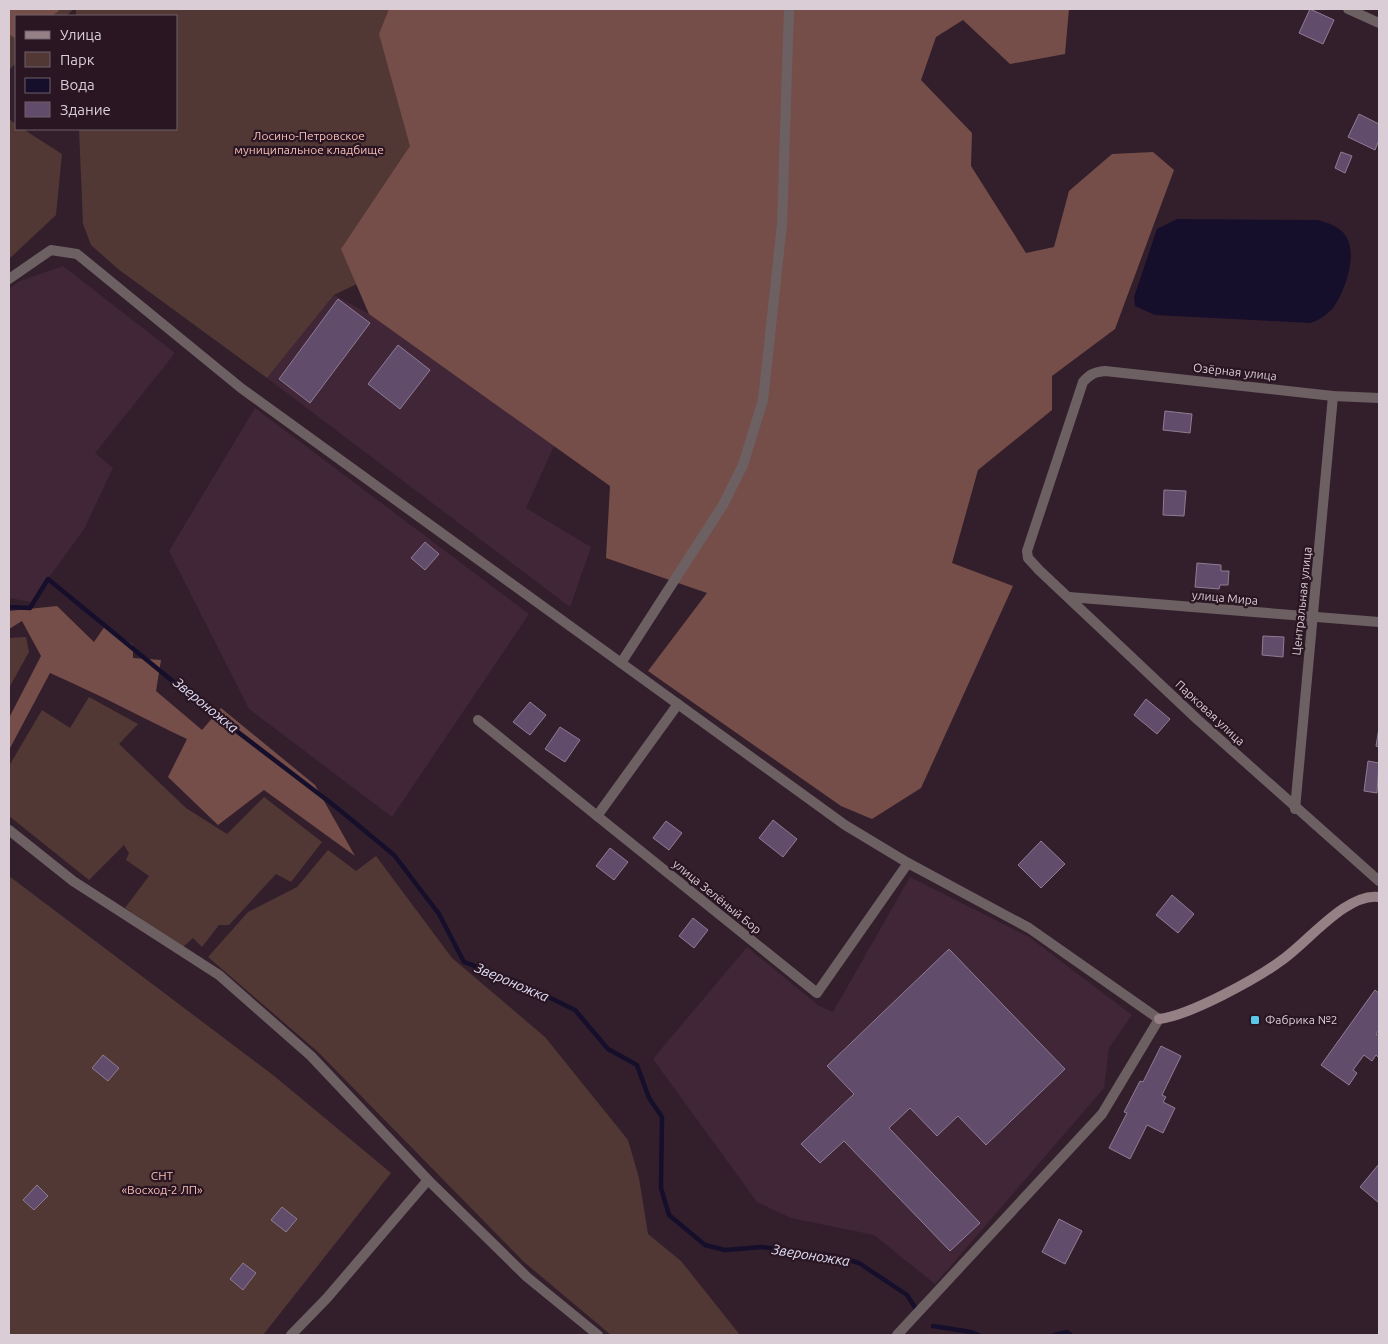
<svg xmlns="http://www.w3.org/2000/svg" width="1388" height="1344" font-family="Ubuntu,sans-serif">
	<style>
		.built { fill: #402637 }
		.green { fill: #513834 }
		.forest { fill: #764e49 }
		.water { fill: #160f2b }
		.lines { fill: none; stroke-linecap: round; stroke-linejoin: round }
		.stream { stroke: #160f2b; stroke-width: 4.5 }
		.building { fill: #624c6b; stroke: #8d7d94 }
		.street { stroke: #6d6063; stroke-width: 10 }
		.secondary { stroke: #958185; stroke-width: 10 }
		.poi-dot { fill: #5bc7e7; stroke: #291622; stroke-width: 2 }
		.labels { text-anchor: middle; stroke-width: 4.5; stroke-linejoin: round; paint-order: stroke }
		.park-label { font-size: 12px; fill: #f8beb6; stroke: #291622 }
		.street-label { font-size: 12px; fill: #dacdd5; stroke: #291622 }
		.poi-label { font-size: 12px; fill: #dacdd5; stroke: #291622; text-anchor: start }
		.water-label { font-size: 14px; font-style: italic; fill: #e1def7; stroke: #291622 }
	</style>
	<rect width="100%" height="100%" fill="#331f2c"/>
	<!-- built -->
	<g class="built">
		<path d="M 63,266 L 175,353 L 95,453 L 113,468 L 84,529 L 31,602 L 9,598 L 9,289 L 20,281 Z"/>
		<path d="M 334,295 L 369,314 L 554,446 L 526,508 L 591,547 L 570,607 L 267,378 Z"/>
		<path d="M 255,408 L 529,614 L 392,817 L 249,709 L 169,551 Z"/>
		<path d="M 910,877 L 1029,937 L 1132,1015 L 1109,1048 L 1104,1088 L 935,1284 L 874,1235 L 791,1218 L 757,1202 L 653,1059 L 747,947 L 819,1006 L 833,1012 Z"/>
	</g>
	<!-- green -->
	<g class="green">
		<path d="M 9,9 L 74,9 L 66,16 L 16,16 L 16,63 L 9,70 Z"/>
		<path d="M 76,9 L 465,9 L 394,266 L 334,295 L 267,378 L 118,269 L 91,245 L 83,224 L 79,129 L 176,129 L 176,16 L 76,16 Z"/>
		<path d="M 9,119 L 16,124 L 16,129 L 23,129 L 62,154 L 56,215 L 9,259 Z"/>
		<path d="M 26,637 L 29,652 L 9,688 L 9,638 Z"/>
		<path d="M 89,697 L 138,724 L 119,744 L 186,808 L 227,834 L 264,797 L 322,842 L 291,882 L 276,874 L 229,925 L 219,925 L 202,947 L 193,938 L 183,947 L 125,908 L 149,876 L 126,860 L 129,853 L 124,845 L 89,880 L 9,816 L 9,766 L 42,710 L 70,728 Z"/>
		<path d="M 328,850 L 356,871 L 376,856 L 452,958 L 545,1037 L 628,1140 L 639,1178 L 648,1234 L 681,1261 L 740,1335 L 611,1335 L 524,1262 L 318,1052 L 208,957 L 248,912 L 297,887 Z"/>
		<path d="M 9,876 L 273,1075 L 391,1173 L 263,1335 L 9,1335 Z"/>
	</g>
	<!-- forest -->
	<g class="forest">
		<path d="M 9,9 L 61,9 L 52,16 L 16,16 L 16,39 L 9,34 Z"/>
		<path d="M 389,9 L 1069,9 L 1065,54 L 1010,64 L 963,20 L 936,37 L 921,80 L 972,133 L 971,166 L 1026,253 L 1054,247 L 1069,191 L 1112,154 L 1153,152 L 1174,170 L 1115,329 L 1052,376 L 1052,410 L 978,470 L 952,563 L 1013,586 L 921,788 L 872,819 L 841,806 L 648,671 L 707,593 L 606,558 L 610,486 L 369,314 L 341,249 L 410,146 L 379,34 Z"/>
		<path d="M 57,606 L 94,642 L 105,626 L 133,645 L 133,658 L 161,660 L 156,691 L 202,730 L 221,708 L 315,785 L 355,856 L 264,790 L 218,825 L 168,777 L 187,739 C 141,717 96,693 50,673 L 9,750 L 9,718 L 41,656 L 22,621 L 9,629 L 9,611 Z"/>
	</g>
	<!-- water -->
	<path class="water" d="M 1177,219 L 1318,220 C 1328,223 1342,227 1347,238 C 1357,257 1345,291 1333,308 C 1326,316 1319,320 1310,323 L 1155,315 L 1135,306 L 1134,297 L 1157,229 Z"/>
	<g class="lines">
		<!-- stream -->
		<g class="stream">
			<path d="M 9,607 L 30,608 L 48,579 L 192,697 L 336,807 L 394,855 L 439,914 L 464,962 L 518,982 L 575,1010 L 608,1049 L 637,1065 L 649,1098 L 662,1117 L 661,1188 L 669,1215 L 705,1245 L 725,1250 L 762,1247 L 835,1256 L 859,1263 L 907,1295 L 916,1309"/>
			<path d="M 933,1326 L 971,1332 L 979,1335"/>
			<path d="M 1054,1335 L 1067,1332 L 1071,1335"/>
		</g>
	</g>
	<!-- building -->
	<g class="building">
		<path d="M 1310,9 L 1334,20 L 1323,44 L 1299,33 Z"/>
		<path d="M 1359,114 L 1379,124 L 1379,140 L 1375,150 L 1348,137 Z"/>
		<path d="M 1341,152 L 1352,156 L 1345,173 L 1335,168 Z"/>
		<path d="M 338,299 L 370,323 L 310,403 L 279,379 Z"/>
		<path d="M 398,345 L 430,370 L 400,409 L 368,384 Z"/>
		<path d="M 1165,411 L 1192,414 L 1190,433 L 1163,430 Z"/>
		<path d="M 1164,490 L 1186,491 L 1184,516 L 1163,515 Z"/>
		<path d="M 425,542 L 439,554 L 425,570 L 411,558 Z"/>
		<path d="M 1197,563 L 1221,565 L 1221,571 L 1229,571 L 1228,585 L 1220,585 L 1219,589 L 1195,587 Z"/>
		<path d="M 1263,636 L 1284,637 L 1283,657 L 1262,655 Z"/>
		<path d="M 1146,699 L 1170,719 L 1157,734 L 1134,715 Z"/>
		<path d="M 530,702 L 546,715 L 530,735 L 513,722 Z"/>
		<path d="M 560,727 L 580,740 L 565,762 L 545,749 Z"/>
		<path d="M 1379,728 L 1379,747 L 1376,746 Z"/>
		<path d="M 1368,761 L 1379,763 L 1377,793 L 1364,791 Z"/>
		<path d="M 773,820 L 797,839 L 783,857 L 759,838 Z"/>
		<path d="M 666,821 L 682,833 L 669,850 L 653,838 Z"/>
		<path d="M 1041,841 L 1065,864 L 1041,888 L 1018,865 Z"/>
		<path d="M 610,848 L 628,862 L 614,880 L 596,866 Z"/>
		<path d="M 1172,895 L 1194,914 L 1178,933 L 1156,915 Z"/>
		<path d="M 693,918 L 708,930 L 694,948 L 679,936 Z"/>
		<path d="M 949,949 L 1065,1069 L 986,1145 L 958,1116 L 937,1136 L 910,1108 L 889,1128 L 980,1223 L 950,1251 L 844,1141 L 820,1163 L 801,1144 L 854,1094 L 827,1066 Z"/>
		<path d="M 1375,990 L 1379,993 L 1379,1030 L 1376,1034 L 1379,1036 L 1379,1058 L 1376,1055 L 1372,1061 L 1364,1055 L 1353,1070 L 1357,1073 L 1349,1085 L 1321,1065 Z"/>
		<path d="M 1161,1046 L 1181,1056 L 1162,1095 L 1166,1097 L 1163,1102 L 1175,1108 L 1163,1133 L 1147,1125 L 1130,1159 L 1109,1148 L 1127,1113 L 1124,1112 L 1140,1081 L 1143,1082 Z"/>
		<path d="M 103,1055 L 119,1068 L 108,1081 L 92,1068 Z"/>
		<path d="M 1379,1164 L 1379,1203 L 1360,1187 Z"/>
		<path d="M 37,1185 L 48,1196 L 34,1210 L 23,1200 Z"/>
		<path d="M 282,1207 L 297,1219 L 286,1232 L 271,1220 Z"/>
		<path d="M 1059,1219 L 1082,1231 L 1065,1264 L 1042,1252 Z"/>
		<path d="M 243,1263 L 256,1273 L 243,1290 L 230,1279 Z"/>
	</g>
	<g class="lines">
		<!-- street -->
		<g class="street">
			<path d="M 1348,9 L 1379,23"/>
			<path d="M 9,279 L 51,250 L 77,254 L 241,388 L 845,825 L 908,863 L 1029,928 L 1159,1019 L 1102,1114 L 897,1335"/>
			<path d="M 1379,398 L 1333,396 L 1105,371 C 1095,372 1090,374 1083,382 L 1027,551 L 1028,558 L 1039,570 L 1198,720 L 1379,881"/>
			<path d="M 1069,597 L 1379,622"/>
			<path d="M 621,663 L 723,505 L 743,465 L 763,400 L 782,224 L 789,9"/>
			<path d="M 478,720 L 817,993 L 908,863"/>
			<path d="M 1295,809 L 1333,396"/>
			<path d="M 597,816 L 678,704"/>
			<path d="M 9,830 L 73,881 L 219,975 L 311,1056 L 428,1180 L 527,1277 L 598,1335"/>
			<path d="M 291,1335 L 327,1298 L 428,1180"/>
		</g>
		<!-- secondary -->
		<path class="secondary" d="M 1159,1019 C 1188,1016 1257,979 1282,960 C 1307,943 1347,892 1379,897"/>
	</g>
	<!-- markers -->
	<rect class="poi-dot" x="1250" y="1015" width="10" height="10" rx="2.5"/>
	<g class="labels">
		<!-- park labels -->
		<g class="park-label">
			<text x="309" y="140">Лосино-Петровское<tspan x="309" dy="14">муниципальное кладбище</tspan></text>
			<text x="162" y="1180">СНТ<tspan x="162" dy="14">«Восход-2 ЛП»</tspan></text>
		</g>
		<!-- street labels -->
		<g class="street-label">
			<text transform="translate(1235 372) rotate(6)" y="4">Озёрная улица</text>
			<text transform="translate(1225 598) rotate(5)" y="4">улица Мира</text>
			<text transform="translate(1302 601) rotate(-84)" y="4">Центральная улица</text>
			<text transform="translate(1210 713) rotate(43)" y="4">Парковая улица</text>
			<text transform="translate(717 897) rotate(39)" y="4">улица Зелёный Бор</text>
		</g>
		<!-- poi labels -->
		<g class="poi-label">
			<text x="1265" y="1024">Фабрика №2</text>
		</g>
		<!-- water labels -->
		<g class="water-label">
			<text transform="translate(206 705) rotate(39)" y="5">Звероножка</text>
			<text transform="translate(512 982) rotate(23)" y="5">Звероножка</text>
			<text transform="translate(811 1255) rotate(9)" y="5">Звероножка</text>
		</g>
	</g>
	<!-- border -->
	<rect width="1388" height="1344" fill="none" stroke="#dacdd5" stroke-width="20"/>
	<!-- legend -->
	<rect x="15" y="15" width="162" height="115" fill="#291622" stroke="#705f6a"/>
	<rect x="25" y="31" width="25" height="8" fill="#958185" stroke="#705f6a"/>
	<text x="60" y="40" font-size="15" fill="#dacdd5">Улица</text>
	<rect x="25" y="52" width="25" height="15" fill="#513834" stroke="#705f6a"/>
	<text x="60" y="65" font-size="15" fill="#dacdd5">Парк</text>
	<rect x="25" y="78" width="25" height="15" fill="#160f2b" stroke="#705f6a"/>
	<text x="60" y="90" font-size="15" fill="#dacdd5">Вода</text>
	<rect x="25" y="102" width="25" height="15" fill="#624c6b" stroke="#705f6a"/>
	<text x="60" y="115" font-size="15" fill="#dacdd5">Здание</text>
</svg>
